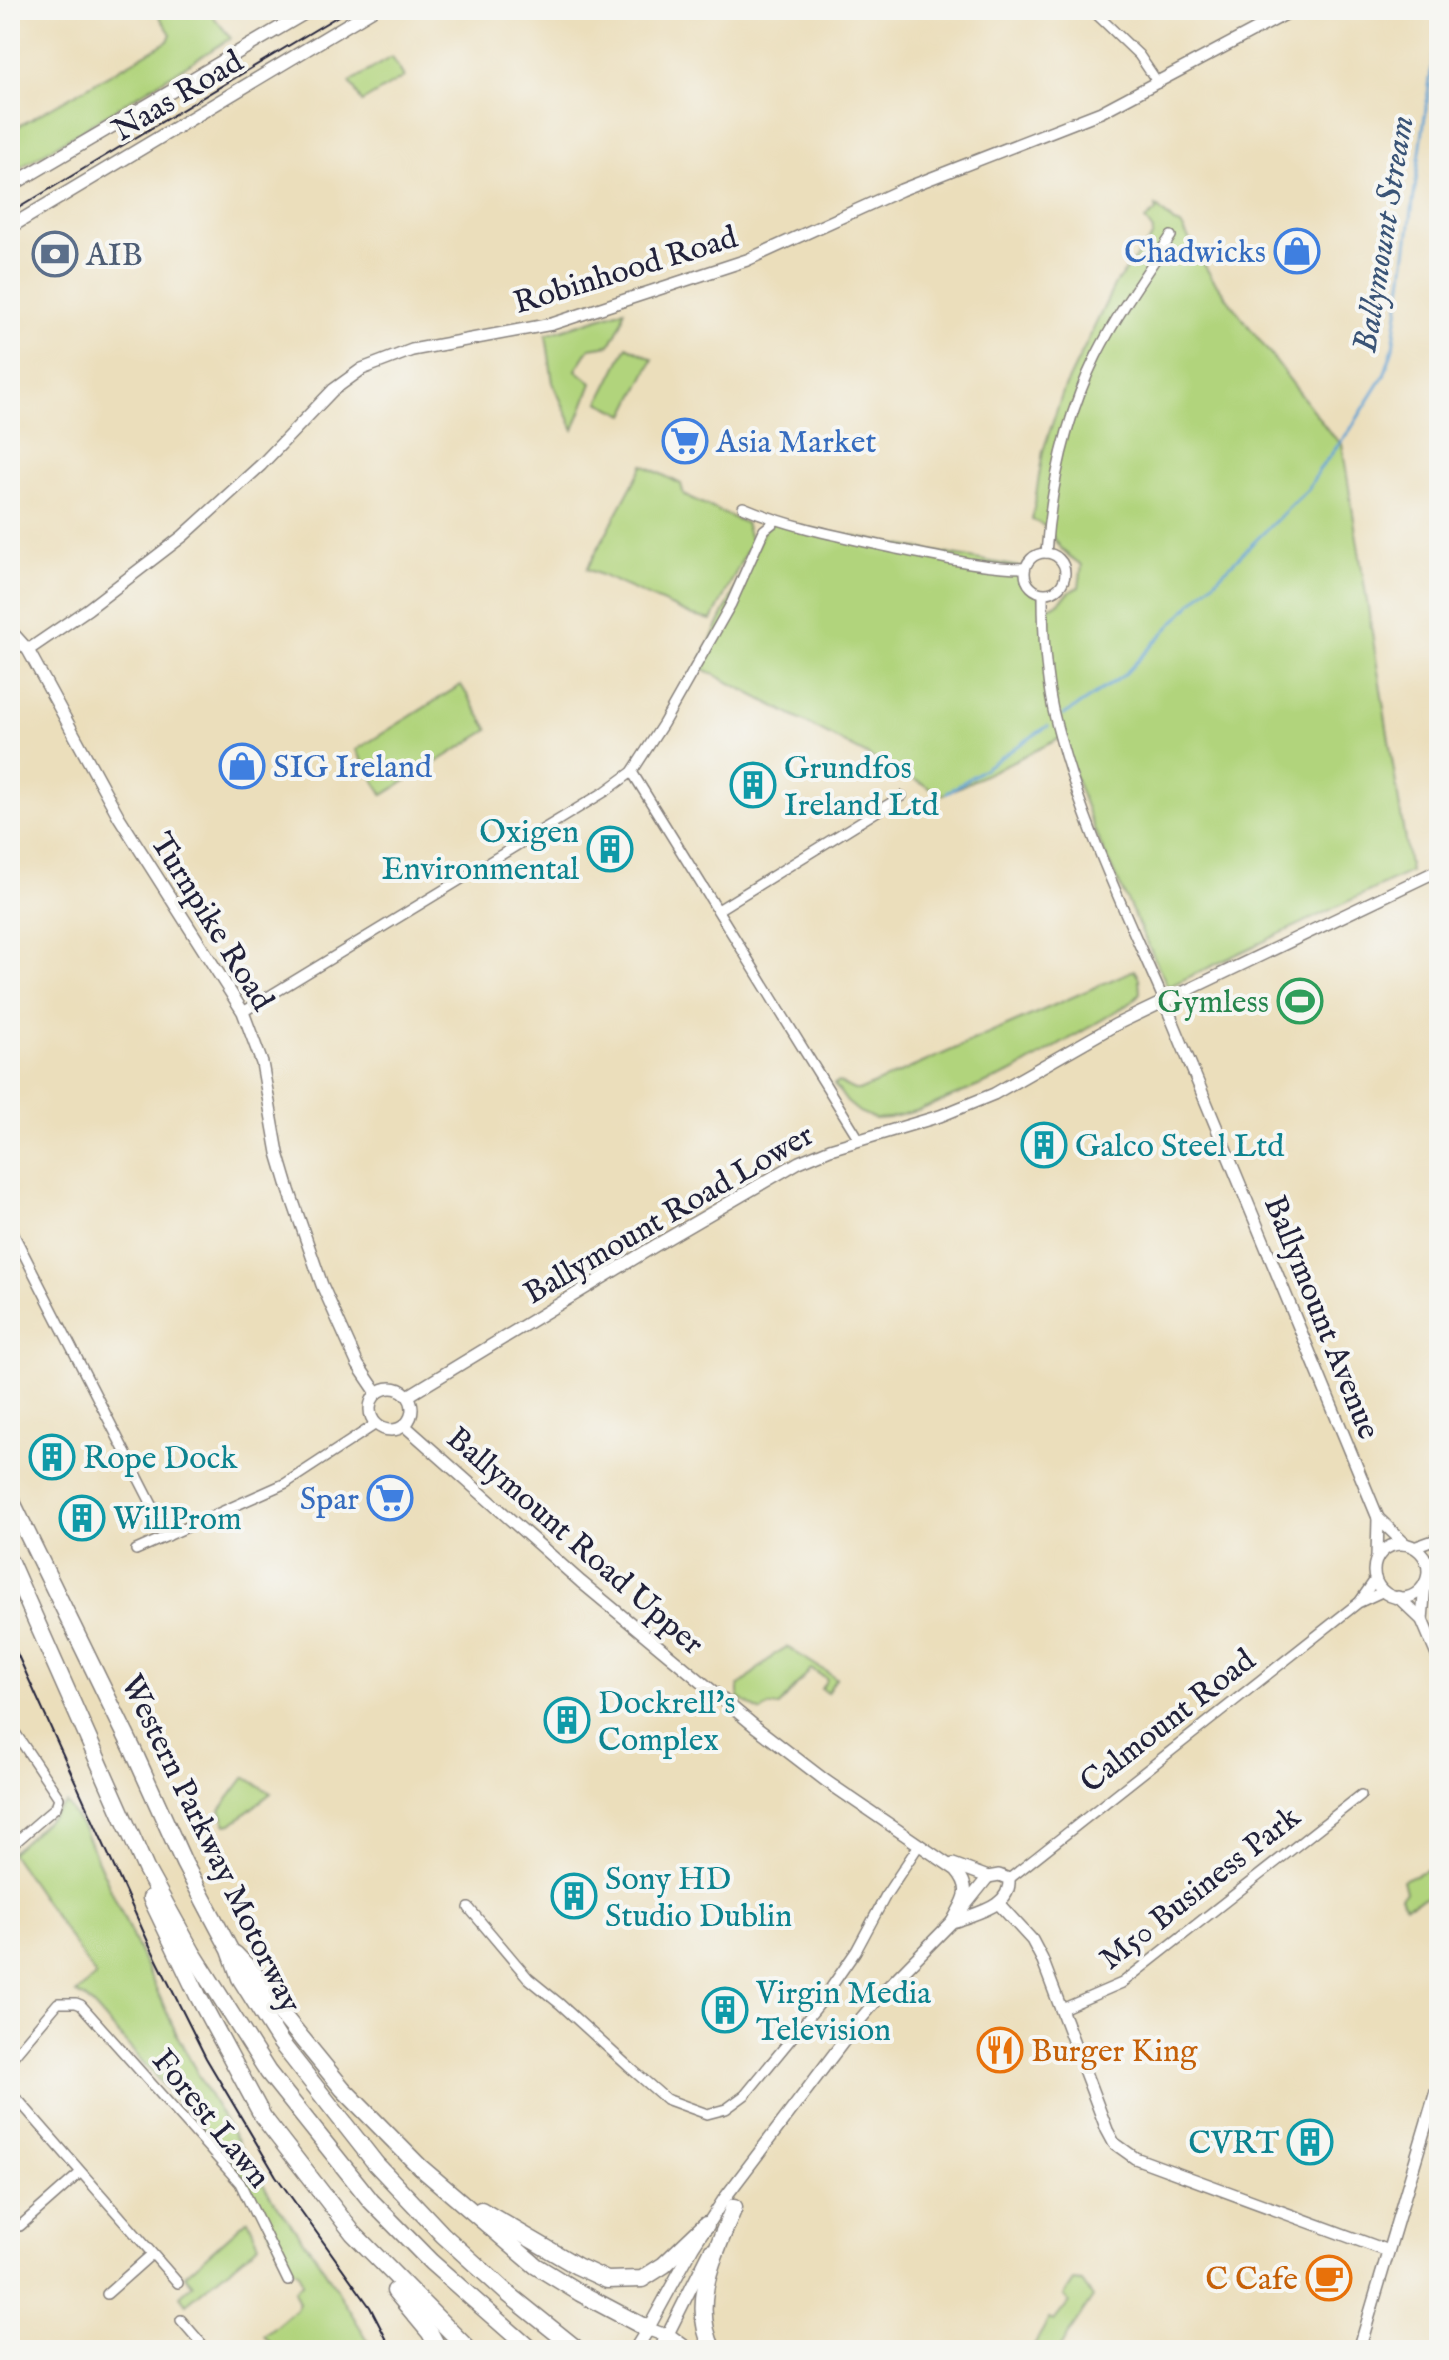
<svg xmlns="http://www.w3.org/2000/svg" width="1449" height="2360" font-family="'IM FELL English',serif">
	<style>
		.green { fill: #b1d47c; stroke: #6a7b5c; stroke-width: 2 }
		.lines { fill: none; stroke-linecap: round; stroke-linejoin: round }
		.stream { stroke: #5ea0d1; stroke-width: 3 }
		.minor-casing { stroke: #86807b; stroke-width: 12 }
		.tertiary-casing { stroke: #86807b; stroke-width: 14 }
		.secondary-casing { stroke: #86807b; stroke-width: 15 }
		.motorway-casing { stroke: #86807b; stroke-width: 19 }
		.minor { stroke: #fff; stroke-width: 9 }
		.tertiary { stroke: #fff; stroke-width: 11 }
		.secondary { stroke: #fff; stroke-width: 12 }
		.motorway { stroke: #fff; stroke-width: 16 }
		.tram { stroke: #22223b; stroke-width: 2 }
		.labels { text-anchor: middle; stroke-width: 8; stroke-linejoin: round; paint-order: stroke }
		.street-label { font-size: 32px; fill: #22223b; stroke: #f6f6f2 }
		.shop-label { font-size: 32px; fill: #366cbe; stroke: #f6f6f2; text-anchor: end }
		.service-label { font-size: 32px; fill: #4e5e75; stroke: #f6f6f2; text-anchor: start }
		.culture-label { font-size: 32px; fill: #0d838f; stroke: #f6f6f2; text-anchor: start }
		.leisure-label { font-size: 32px; fill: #27864d; stroke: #f6f6f2; text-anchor: end }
		.food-label { font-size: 32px; fill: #c56008; stroke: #f6f6f2; text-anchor: start }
		.water-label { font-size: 34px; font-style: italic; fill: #3a5477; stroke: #f6f6f2 }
	</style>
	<rect width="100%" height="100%" fill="#f6f6f2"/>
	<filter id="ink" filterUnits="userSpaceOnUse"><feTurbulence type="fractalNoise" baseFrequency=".0125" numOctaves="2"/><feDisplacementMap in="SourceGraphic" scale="16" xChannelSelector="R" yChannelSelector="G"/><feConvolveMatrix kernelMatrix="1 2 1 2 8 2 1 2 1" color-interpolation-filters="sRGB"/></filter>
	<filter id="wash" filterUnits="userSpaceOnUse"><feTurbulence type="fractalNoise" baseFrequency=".006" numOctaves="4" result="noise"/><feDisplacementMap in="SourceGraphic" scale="32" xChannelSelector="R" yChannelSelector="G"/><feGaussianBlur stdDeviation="1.8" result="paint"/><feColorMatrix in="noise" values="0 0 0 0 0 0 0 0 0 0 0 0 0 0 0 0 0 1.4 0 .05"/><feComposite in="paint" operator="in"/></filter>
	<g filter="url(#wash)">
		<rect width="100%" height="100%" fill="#ebdebb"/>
		<!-- green -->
		<g class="green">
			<path d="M 155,10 L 208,10 L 231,38 L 10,174 L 10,131 L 168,41 L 171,34 Z"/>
			<path d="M 392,57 L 404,77 L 362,102 L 350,82 Z"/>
			<path d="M 1156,206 L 1174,223 L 1181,225 L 1212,278 L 1331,434 L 1342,444 L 1410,872 L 1168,987 L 1097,837 L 1061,738 L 943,795 L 698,666 L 764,530 L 774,522 L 1025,568 L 1027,582 L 1039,593 L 1044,608 C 1060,608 1064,592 1079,587 L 1082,565 C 1074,560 1067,555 1060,548 C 1050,535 1049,525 1032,520 L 1043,451 L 1063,392 L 1115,284 L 1152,237 L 1153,231 L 1145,220 L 1156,211 Z"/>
			<path d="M 624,310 L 622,322 L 610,345 L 590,348 L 576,370 L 592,383 L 574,430 L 553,383 L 546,335 Z"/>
			<path d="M 627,346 L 653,359 L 625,415 L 599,402 Z"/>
			<path d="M 643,465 L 681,484 L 684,495 L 745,523 L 751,542 L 712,620 L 693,616 L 587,569 Z"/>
			<path d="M 461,685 L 489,730 L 383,795 L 356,750 Z"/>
			<path d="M 1134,970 L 1139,978 L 1140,993 L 1132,1002 L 1013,1072 L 920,1110 L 889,1118 L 875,1119 L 859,1112 L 847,1102 L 834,1084 L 838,1082 L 854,1090 L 861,1090 Z"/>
			<path d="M 787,1647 L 836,1678 L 827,1693 L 821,1689 L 827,1679 L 811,1669 L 779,1706 L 769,1706 L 761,1712 L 739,1698 L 739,1686 L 775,1654 Z"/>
			<path d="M 245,1777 L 271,1793 L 232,1824 L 226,1825 L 220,1810 Z"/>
			<path d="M 66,1803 L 84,1830 L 178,2037 L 212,2100 L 271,2197 L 319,2261 L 374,2350 L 276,2350 L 264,2336 L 295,2310 L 299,2303 L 294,2291 L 303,2283 L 297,2271 L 288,2268 L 244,2177 L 96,2009 L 84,1997 L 76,1994 L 96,1976 L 11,1853 Z"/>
			<path d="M 1439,1864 L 1439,1891 L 1405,1906 L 1401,1896 L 1406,1892 L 1403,1880 Z"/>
			<path d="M 248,2219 L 259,2244 L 186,2304 L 180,2296 L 193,2284 L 185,2275 Z"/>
			<path d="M 1074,2281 L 1082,2282 L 1093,2297 L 1058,2350 L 1031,2350 L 1049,2319 L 1054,2321 L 1069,2302 L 1064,2296 Z"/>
		</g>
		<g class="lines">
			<!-- stream -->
			<g class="stream">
				<path d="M 1064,715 L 1124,675 L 1192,603 L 1309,488 L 1319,470 L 1350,430 L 1384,376 L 1393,348 L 1439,14"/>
				<path d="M 947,793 L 1048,726"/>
				<path d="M 1436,850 L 1439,849"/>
			</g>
		</g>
	</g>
	<g filter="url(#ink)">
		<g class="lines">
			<!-- minor casing -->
			<g class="minor-casing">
				<g id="minor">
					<path d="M 1092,10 L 1139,55 L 1158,83"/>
					<path d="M 743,507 C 792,528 845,537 897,549 C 938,557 983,568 1025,568"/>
					<circle cx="1045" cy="573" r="20"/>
					<path d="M 1046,553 C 1051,486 1066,417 1096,356 C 1117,314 1145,275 1171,236"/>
					<path d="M 1043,594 C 1043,633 1045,672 1053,710 C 1077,813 1123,907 1165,1003"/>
					<path d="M 632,772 L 859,1139"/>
					<path d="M 718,910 L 902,796"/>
					<path d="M 243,1012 L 606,791 L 632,772 L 663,724 L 731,604 L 764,530 L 774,522"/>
					<path d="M 10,1227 L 168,1536"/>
					<path d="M 1414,1547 L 1439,1538"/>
					<path d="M 136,1550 L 286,1483 L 376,1424"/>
					<path d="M 1428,1567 L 1439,1552"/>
					<path d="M 1360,1601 L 1376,1578"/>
					<path d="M 10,1725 L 59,1798 L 56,1807 L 10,1847"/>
					<path d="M 1009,1879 L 1358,1603 L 1384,1591"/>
					<path d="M 469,1908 L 528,1978 L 560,2004 L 628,2066 L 666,2099 L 707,2114 L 726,2109 L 745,2095 L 818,2006 L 856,1951 L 886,1895 L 919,1845"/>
					<path d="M 1062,2009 L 1122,1983 L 1361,1795"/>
					<path d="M 10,2060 L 58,2003 L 76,2003 L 81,2005 L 240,2183 L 288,2281"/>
					<path d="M 10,2094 L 20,2102 L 178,2283"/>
					<path d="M 20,2226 L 80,2173"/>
					<path d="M 107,2294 L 152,2254"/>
					<path d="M 181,2320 L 207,2350"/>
				</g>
			</g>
			<!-- tertiary casing -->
			<g class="tertiary-casing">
				<g id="tertiary">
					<path d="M 10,630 L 28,650 L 119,817 L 243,1012 L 262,1063 L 278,1153 L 289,1190 L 322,1285 L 358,1365 L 377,1393"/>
					<path d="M 28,650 L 88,609 L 183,536 L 261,465 L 333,390 L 362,369 L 412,350 L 552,324 L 747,260 L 901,190 L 1101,112 L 1293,10"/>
					<path d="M 1165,1003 L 1378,1518 L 1405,1544"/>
					<circle cx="391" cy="1409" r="21"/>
					<path d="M 408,1396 L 658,1244 L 799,1162 L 830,1149 L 940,1116 L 994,1094 L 1115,1025 L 1439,870"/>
					<path d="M 405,1426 L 581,1582 L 757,1728 L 826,1781 L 956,1870 C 974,1891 963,1901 952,1922"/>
					<circle cx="1401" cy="1571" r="27"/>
					<path d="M 1377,1558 L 1378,1518"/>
					<path d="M 1398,1597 L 1422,1620 L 1439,1660"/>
					<path d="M 1422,1620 L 1425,1583"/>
					<path d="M 953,1864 L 988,1877 L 999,1875 L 1009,1879 C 1011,1907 978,1912 956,1921"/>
					<path d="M 998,1903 L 1032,1940 L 1042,1959 L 1107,2130 L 1114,2143 L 1135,2158 L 1388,2251"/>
					<path d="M 648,2329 L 693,2247 L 724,2199 L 859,2021 L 886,1989 L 952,1922 L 988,1877"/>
					<path d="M 667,2336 L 710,2250"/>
					<path d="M 1359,2350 L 1439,2081"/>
				</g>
			</g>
			<!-- secondary casing -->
			<g class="secondary-casing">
				<g id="secondary">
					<path d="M 10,186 L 310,10"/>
					<path d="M 10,227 L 372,10"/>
					<path d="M 635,2350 L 648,2329 L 667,2336 L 660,2350"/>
				</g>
			</g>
			<!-- motorway casing -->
			<g class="motorway-casing">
				<g id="motorway">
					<path d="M 10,1498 L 133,1750 L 184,1863 L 230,1950 L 240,1978 L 281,2043 L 376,2164 L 443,2235 L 507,2293 L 578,2350"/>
					<path d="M 10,1562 L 146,1869 L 192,1952 L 268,2072 L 371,2201 L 431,2262 L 531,2350"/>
					<path d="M 151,1898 L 198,1996 L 263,2117 L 353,2233 L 469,2350"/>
					<path d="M 235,1954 L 255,1975 L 281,2013 L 343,2089 L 420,2167 L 536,2266 L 580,2293 L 648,2329"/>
					<path d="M 481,2210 L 577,2266 L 607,2280 L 642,2279 L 664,2265 L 706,2225"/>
					<path d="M 395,2291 L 430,2333 L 439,2350"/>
					<path d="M 667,2336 L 686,2350"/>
					<path d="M 713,2350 C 689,2301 716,2253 734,2207"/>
				</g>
			</g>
			<!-- minor -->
			<use href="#minor" class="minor"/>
			<!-- tertiary -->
			<use href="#tertiary" class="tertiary"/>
			<!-- secondary -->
			<use href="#secondary" class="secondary"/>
			<!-- motorway -->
			<use href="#motorway" class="motorway"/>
			<!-- tram -->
			<g class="tram">
				<path d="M 10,213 L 348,10"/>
				<path d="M 10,1638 L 150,1946 L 206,2058 L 276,2176 L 370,2307 L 392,2350"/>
			</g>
		</g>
	</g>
	<!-- icons -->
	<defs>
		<g id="shop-ring" transform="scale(2.3)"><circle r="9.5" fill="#f6f6f2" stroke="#3f7fe0" stroke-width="1.5"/><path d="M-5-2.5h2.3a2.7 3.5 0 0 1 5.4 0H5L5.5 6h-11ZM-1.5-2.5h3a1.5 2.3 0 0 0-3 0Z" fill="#3f7fe0"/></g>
		<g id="bank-ring" transform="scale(2.3)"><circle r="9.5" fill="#f6f6f2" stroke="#5c6f8a" stroke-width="1.5"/><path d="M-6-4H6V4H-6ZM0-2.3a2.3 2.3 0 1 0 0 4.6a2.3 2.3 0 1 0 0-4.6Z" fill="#5c6f8a"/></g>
		<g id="supermarket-ring" transform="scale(2.3)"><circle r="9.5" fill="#f6f6f2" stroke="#3f7fe0" stroke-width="1.5"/><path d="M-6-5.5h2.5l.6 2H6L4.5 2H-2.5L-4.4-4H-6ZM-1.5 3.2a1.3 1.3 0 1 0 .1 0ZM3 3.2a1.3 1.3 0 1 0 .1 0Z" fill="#3f7fe0"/></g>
		<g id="building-ring" transform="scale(2.3)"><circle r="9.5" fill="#f6f6f2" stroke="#0f9aa8" stroke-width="1.5"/><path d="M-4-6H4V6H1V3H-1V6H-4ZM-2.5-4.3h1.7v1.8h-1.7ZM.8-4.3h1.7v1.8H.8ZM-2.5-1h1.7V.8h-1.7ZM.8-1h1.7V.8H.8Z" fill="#0f9aa8"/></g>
		<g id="stadium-ring" transform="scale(2.3)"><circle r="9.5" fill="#f6f6f2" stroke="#2e9e5b" stroke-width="1.5"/><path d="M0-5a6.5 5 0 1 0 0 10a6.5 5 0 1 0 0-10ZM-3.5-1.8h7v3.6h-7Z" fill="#2e9e5b"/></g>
		<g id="restaurant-ring" transform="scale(2.3)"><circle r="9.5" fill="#f6f6f2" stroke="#e8710a" stroke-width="1.5"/><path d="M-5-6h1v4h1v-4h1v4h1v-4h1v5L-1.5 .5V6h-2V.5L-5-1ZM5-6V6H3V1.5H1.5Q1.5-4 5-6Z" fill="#e8710a"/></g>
		<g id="cafe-ring" transform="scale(2.3)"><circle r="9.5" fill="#f6f6f2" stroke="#e8710a" stroke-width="1.5"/><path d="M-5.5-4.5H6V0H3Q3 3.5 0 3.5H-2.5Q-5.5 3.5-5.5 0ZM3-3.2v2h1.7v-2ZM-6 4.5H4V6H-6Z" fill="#e8710a"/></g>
	</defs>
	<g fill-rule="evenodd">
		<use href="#shop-ring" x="1297" y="251"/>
		<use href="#bank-ring" x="55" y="254"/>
		<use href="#supermarket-ring" x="685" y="441"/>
		<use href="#shop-ring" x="242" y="766"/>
		<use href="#building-ring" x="753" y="785"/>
		<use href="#building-ring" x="610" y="849"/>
		<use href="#stadium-ring" x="1300" y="1001"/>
		<use href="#building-ring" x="1044" y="1145"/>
		<use href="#building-ring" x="52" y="1457"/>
		<use href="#supermarket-ring" x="390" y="1498"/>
		<use href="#building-ring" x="82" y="1518"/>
		<use href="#building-ring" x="567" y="1720"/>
		<use href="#building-ring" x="574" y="1896"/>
		<use href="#building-ring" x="725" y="2010"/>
		<use href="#restaurant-ring" x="1000" y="2050"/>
		<use href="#building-ring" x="1310" y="2142"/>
		<use href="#cafe-ring" x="1329" y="2278"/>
	</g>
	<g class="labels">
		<!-- street labels -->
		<g class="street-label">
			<text transform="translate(177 95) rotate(-31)" y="11">Naas Road</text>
			<text transform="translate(625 269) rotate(-17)" y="11">Robinhood Road</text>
			<text transform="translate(213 921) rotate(58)" y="11">Turnpike Road</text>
			<text transform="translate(668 1213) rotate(-30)" y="11">Ballymount Road Lower</text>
			<text transform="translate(1323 1317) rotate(68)" y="11">Ballymount Avenue</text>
			<text transform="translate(576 1540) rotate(41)" y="11">Ballymount Road Upper</text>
			<text transform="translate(1167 1720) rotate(-38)" y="11">Calmount Road</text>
			<text transform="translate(212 1843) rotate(64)" y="11">Western Parkway Motorway</text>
			<text transform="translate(1199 1887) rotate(-38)" y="11">M50 Business Park</text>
			<text transform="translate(212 2118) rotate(51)" y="11">Forest Lawn</text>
		</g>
		<!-- shop labels -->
		<g class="shop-label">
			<text x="1266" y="262">Chadwicks</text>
			<text x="716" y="452" text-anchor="start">Asia Market</text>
			<text x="273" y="777" text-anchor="start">SIG Ireland</text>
			<text x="359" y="1509">Spar</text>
		</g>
		<!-- service labels -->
		<g class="service-label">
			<text x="86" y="265">AIB</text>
		</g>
		<!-- culture labels -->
		<g class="culture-label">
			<text x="784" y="778">Grundfos<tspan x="784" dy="37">Ireland Ltd</tspan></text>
			<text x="579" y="842" text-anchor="end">Oxigen<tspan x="579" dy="37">Environmental</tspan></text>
			<text x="1075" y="1156">Galco Steel Ltd</text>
			<text x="83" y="1468">Rope Dock</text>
			<text x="113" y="1529">WillProm</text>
			<text x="598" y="1713">Dockrell's<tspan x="598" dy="37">Complex</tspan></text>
			<text x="605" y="1889">Sony HD<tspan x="605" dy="37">Studio Dublin</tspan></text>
			<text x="756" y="2003">Virgin Media<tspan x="756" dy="37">Television</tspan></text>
			<text x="1279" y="2153" text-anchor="end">CVRT</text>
		</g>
		<!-- leisure labels -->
		<g class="leisure-label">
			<text x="1269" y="1012">Gymless</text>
		</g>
		<!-- food labels -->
		<g class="food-label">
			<text x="1031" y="2061">Burger King</text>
			<text x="1298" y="2289" text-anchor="end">C Cafe</text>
		</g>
		<!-- water labels -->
		<g class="water-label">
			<text transform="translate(1382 234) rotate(-81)" y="12">Ballymount Stream</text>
		</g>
	</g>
	<!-- margin -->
	<rect width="1449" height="2360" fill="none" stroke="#f6f6f2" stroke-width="40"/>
</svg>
